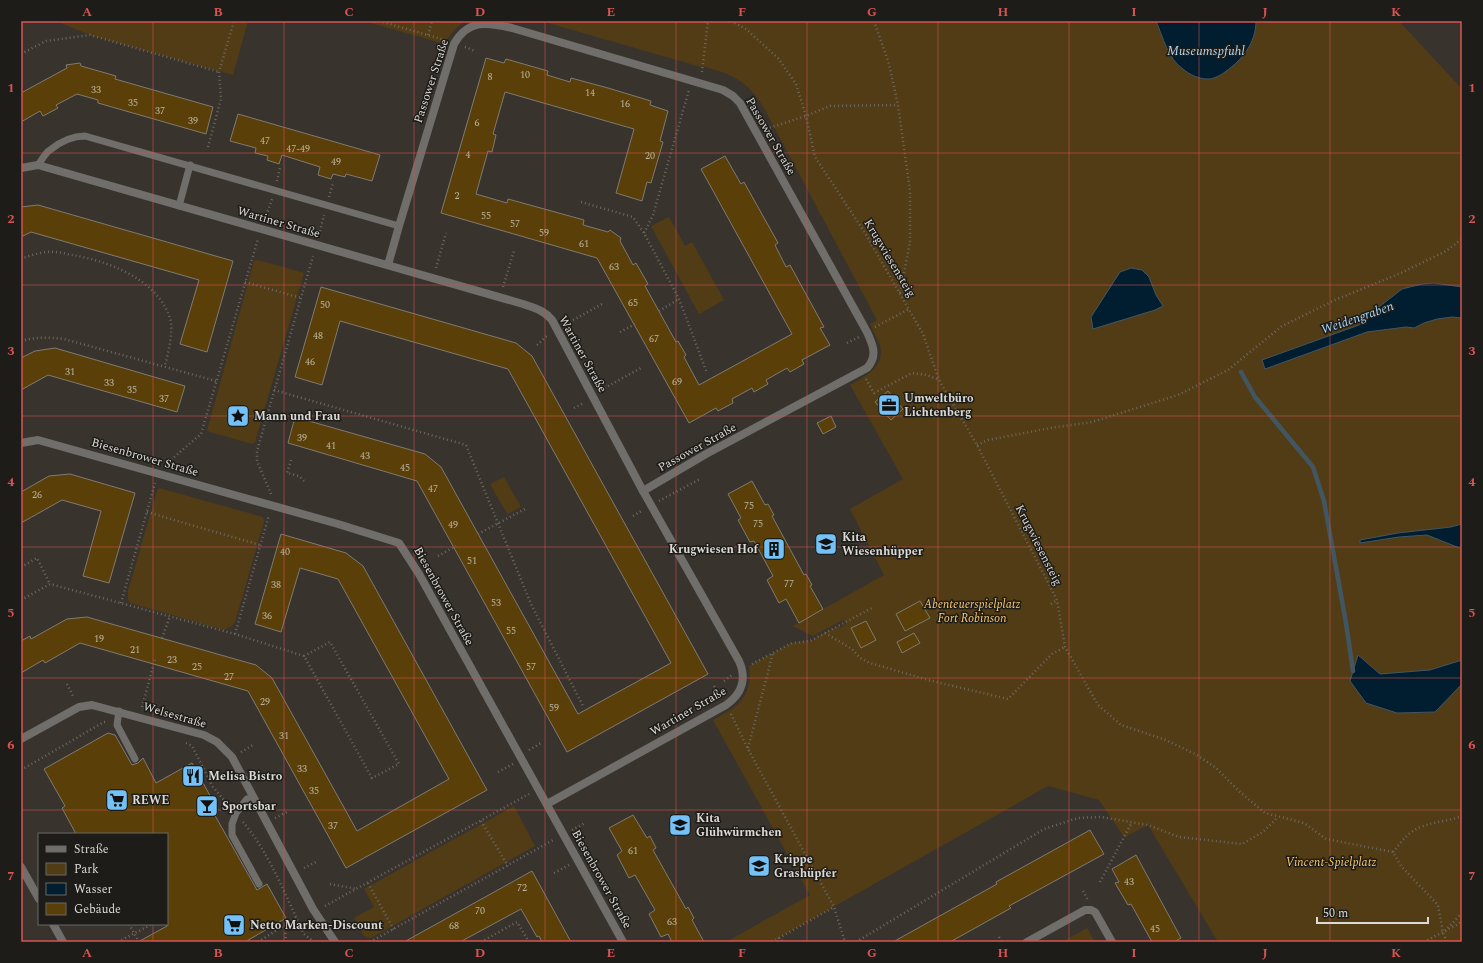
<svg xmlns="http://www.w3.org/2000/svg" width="1483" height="963" font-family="Spectral,serif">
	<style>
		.green { fill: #513c16 }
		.water { fill: #001e30; stroke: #425662 }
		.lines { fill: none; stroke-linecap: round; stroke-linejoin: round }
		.stream { stroke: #425662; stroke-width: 4.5 }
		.building { fill: #5a4008; stroke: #7f7a72 }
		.path { stroke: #6d6963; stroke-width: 2.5; stroke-dasharray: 1 3; stroke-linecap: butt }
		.lane { stroke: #706e6b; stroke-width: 7 }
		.street { stroke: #706e6b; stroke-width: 8 }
		.grid { fill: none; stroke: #d85453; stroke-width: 1; stroke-opacity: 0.55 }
		.labels { text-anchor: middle; stroke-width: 3; stroke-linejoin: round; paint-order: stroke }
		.number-label { font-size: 10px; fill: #bcb4a2 }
		.street-label { font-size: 12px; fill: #dcdad5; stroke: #1d1c18 }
		.poi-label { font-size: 12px; font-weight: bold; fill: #dcdad5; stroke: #1d1c18; text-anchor: start }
		.park-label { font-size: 12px; font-style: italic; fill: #fcc86b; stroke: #1d1c18 }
		.water-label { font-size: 13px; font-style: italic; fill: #add8f8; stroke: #1d1c18 }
		.neatline { fill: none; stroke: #d85453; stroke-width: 1.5 }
		.grid-label { font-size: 13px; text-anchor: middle; font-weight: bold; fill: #d85453 }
	</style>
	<rect width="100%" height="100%" fill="#38342d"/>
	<!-- green -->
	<g class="green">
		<path d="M 56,21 L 248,21 L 233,75 L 90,35 Z"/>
		<path d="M 364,21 L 466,21 C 456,27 450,34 445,44 Z"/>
		<path d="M 541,21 L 1399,21 L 1462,89 L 1462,942 L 1218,942 L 1148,825 L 1124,837 L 1099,800 L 1048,786 L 771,942 L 726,942 L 810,895 L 713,720 C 738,707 753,697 749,666 L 792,643 L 810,641 L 838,626 L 840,628 L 846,624 L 843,620 L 813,636 L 793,626 L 884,575 L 850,509 L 903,479 L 850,385 C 865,377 886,366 880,345 C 877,338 873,331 870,324 L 877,320 L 765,110 C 748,80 733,75 702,66 L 701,67 Z"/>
		<path d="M 669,217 L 685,246 L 692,242 L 724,300 L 699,314 L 651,226 Z"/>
		<path d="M 258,260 L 304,273 L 255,442 L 252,444 L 207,431 L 254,261 Z"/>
		<path d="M 504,477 L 521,507 L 507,514 L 490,484 Z"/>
		<path d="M 159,488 L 263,517 L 264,522 L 235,622 L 232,626 L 224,630 L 130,603 L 128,599 L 128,591 L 157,491 Z"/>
		<path d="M 514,806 L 535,846 L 371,938 L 364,936 L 354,918 L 374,907 L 364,889 Z"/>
		<path d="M 1087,928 L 1095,942 L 1062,942 Z"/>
	</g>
	<!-- water -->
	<g class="water">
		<path d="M 1156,21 L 1256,21 C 1256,43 1242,60 1225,72 C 1221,75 1214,79 1208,79 C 1199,79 1190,75 1183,69 C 1168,59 1163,37 1156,21 Z"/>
		<path d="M 1131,268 L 1142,270 L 1149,277 L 1156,295 L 1163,306 L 1155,310 L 1093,329 L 1091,317 L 1120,272 Z"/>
		<path d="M 1434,283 L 1462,287 L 1462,318 L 1452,317 L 1437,319 L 1424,323 L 1414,328 L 1406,327 L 1367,332 L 1265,369 L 1262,360 L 1359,325 L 1369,318 L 1370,314 L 1402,289 L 1422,284 Z"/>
		<path d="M 1462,524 L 1462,549 L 1427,535 L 1399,537 L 1360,543 L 1360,540 L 1398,533 L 1451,527 Z"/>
		<path d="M 1358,655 L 1380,674 L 1430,670 L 1462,660 L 1462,684 L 1435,712 L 1397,713 L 1366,703 L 1350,681 Z"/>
	</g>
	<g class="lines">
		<!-- stream -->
		<path class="stream" d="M 1241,372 L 1255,397 L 1313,467 L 1324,501 L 1346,623 L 1353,671"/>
	</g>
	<!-- building -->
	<g class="building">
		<path d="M 486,58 L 504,63 L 506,59 L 548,71 L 547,75 L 570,82 L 571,78 L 608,88 L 651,101 L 650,105 L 668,111 L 660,141 L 663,142 L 651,183 L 647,182 L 642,201 L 616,193 L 634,129 L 505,92 L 493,134 L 496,135 L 492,152 L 488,151 L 476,194 L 507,203 L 508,199 L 584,220 L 583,225 L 608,232 L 610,230 L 621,238 L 620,241 L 633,265 L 636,263 L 648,284 L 645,286 L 676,342 L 678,341 L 686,355 L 684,357 L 699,385 L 792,334 L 701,169 L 725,156 L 741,184 L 744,182 L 773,234 L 778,243 L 775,245 L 786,267 L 790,265 L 824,327 L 820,328 L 830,345 L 802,360 L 804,364 L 790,372 L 787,368 L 766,380 L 768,384 L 754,392 L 752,388 L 732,399 L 733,403 L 718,411 L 716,408 L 689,423 L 597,258 L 441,213 Z"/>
		<path d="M 80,63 L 81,66 L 116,76 L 115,79 L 213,107 L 206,134 L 98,103 L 98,100 L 77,94 L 56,105 L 58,108 L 43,116 L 40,111 L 21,122 L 21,93 L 67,68 L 66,65 Z"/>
		<path d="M 238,114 L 380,155 L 372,181 L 346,174 L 345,177 L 333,174 L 331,179 L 318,175 L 320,167 L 282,155 L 279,164 L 267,160 L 268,156 L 255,153 L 256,148 L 230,141 Z"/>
		<path d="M 38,205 L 233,261 L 207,352 L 180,344 L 199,280 L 31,232 L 21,237 L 21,207 Z"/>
		<path d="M 321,287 L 516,343 L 532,356 L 708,674 L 567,752 L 417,481 L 288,443 L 295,417 L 425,454 L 441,467 L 578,714 L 671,663 L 508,369 L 340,321 L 322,385 L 295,377 Z"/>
		<path d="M 55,348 L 185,386 L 177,412 L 48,375 L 21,390 L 21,358 L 35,351 Z"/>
		<path d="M 888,391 L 903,409 L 891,420 L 875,402 Z"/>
		<path d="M 831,416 L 836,427 L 823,434 L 817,423 Z"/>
		<path d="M 70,474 L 135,493 L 109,583 L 83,576 L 101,511 L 62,500 L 21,523 L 21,492 L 49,476 Z"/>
		<path d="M 752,481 L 765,505 L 768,504 L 774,515 L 772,516 L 804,575 L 806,574 L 812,585 L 810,586 L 823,609 L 799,623 L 786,599 L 779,603 L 767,580 L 773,576 L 754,541 L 750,542 L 738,520 L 741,518 L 728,494 Z"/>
		<path d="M 281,534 L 346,553 L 363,566 L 487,790 L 346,868 L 248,691 L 80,643 L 45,663 L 43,660 L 21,673 L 21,641 L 30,636 L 31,639 L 67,619 L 87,617 L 256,665 L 272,678 L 357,831 L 449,779 L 338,579 L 300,568 L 281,632 L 255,624 Z"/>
		<path d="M 920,601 L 930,618 L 905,631 L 896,614 Z"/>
		<path d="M 866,621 L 876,640 L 861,648 L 851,628 Z"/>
		<path d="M 914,633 L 920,643 L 902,653 L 897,642 Z"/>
		<path d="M 108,733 L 115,735 L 132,765 L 138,763 L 143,758 L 156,783 L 192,763 L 218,810 L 213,812 L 257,890 L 267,884 L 286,918 L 245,942 L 138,942 L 167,926 L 167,834 L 76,834 L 62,808 L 65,806 L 44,769 Z"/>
		<path d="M 633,815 L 647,838 L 650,836 L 656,848 L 653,850 L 686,909 L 688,907 L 694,918 L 692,920 L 704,942 L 672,942 L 668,934 L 661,937 L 649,914 L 655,910 L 635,875 L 629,878 L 617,855 L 622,851 L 609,828 Z"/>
		<path d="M 1090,830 L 1104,854 L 1009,906 L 1011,908 L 950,942 L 893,942 L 997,884 L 996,882 Z"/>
		<path d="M 1136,855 L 1181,938 L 1174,942 L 1152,942 L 1131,904 L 1128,905 L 1115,883 L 1119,882 L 1112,869 Z"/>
		<path d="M 532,871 L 571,942 L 542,942 L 539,936 L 537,937 L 521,909 L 460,942 L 404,942 Z"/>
	</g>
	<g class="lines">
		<!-- path -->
		<g class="path">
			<path d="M 379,21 L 445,40"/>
			<path d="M 731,21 L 746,29 L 778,58 L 796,84 L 806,116 L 815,157 L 865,233 L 923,334 L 939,380 L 977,445 L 1057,600 L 1065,647 L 1098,705 L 1121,725 L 1166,740 L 1197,755 L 1216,768 L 1241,793 L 1265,813 L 1304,823 L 1326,839 L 1393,852 L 1401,866 L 1438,905 L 1443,933 L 1447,942"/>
			<path d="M 874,21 L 889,64 L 898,105 L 910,191 L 910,242 L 900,293"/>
			<path d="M 428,35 L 432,21"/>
			<path d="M 465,47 L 475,51"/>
			<path d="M 21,54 L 46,41 L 90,35 L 219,72"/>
			<path d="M 702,72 L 708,21"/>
			<path d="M 766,129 L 806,116 L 830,106 L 898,105"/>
			<path d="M 208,147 L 221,99 L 219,72 L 234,21"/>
			<path d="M 277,181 L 280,168"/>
			<path d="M 329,197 L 333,183"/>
			<path d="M 581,202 L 633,217 L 644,233 L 679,299 L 707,373"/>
			<path d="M 265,219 L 272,199"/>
			<path d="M 644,233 L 653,215 L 689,90"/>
			<path d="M 319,235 L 324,215"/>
			<path d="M 21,259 C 31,255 43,251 54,252 C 60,252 66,254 72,255 C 108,261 157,279 170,318 C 174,331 168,353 165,366"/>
			<path d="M 436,268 L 446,233"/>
			<path d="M 245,282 L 301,298"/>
			<path d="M 503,287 L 514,251"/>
			<path d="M 659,311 L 679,299"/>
			<path d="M 566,324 L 604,303"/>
			<path d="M 875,327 L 909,309"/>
			<path d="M 620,332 L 637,323"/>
			<path d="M 21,341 C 36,337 49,337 64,339 L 216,381"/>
			<path d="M 847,343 L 859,337"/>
			<path d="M 537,345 L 548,335"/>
			<path d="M 866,379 L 874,393 L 912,373 L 927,375 L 939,380"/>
			<path d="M 274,390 L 466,445 L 531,604 L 583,706"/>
			<path d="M 601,390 L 641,368"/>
			<path d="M 574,408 L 584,403"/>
			<path d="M 977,445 L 988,440 L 1050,428 L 1092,422 L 1178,395 L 1228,370 L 1282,326 L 1335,300 L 1401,273 L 1446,251 L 1462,239"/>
			<path d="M 291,460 L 287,473 L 299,476 L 304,481"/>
			<path d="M 165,465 L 201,434 L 258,239"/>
			<path d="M 271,494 L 257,461 L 257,451 L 313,256"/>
			<path d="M 659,501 L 700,479"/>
			<path d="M 147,512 L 260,545"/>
			<path d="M 633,516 L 643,510"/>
			<path d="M 478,534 L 525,509"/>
			<path d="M 438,556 L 456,546"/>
			<path d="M 21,567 L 37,558 L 50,584"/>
			<path d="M 21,600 L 50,584 L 235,634 L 304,656 L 372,778 L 399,764 L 330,642 L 304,656"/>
			<path d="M 121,603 L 155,483"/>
			<path d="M 1051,604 L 1057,600"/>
			<path d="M 825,633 L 852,649 L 860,658 L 870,663 L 928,680 L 1008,699 L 1052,654 L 1065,647"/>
			<path d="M 235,634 L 269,515"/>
			<path d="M 162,638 L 170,616"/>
			<path d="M 752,664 L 792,643 L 810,641 L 872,608"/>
			<path d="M 724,681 L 732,675"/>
			<path d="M 67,684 L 74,698"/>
			<path d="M 714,686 L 720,696"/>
			<path d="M 142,707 L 155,659"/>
			<path d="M 731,714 L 748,749 L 834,907 L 845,942"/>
			<path d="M 186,743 L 192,746 L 213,787 L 229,806"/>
			<path d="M 748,748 L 773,653"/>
			<path d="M 529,750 L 541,743"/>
			<path d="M 241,752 L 253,745"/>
			<path d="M 21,770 L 104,722 L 107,722"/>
			<path d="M 498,772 L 513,764"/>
			<path d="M 275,818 L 289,811"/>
			<path d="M 481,821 L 508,866"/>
			<path d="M 243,822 C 270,854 286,897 304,934 L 314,942"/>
			<path d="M 572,830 L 585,823"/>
			<path d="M 1393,852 C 1399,845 1405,836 1413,831 C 1426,822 1447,822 1462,816"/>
			<path d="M 304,868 L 318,861"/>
			<path d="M 554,873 L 569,865"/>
			<path d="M 1100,882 L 1132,822"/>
			<path d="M 368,883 L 394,930"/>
			<path d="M 330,884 L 357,889"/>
			<path d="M 1083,891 L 1088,900"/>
			<path d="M 325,906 L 529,794"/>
			<path d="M 129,924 L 139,942"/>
			<path d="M 285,925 L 286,942"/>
			<path d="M 1445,931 L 1462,913"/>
			<path d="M 999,937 L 1002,942"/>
			<path d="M 778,938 L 784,942"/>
			<path d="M 118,942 L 152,924"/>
			<path d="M 258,942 L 296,918"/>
			<path d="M 370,942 L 555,839"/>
			<path d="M 481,942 L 517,922 L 529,942"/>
			<path d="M 772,942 L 834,907"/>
			<path d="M 856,942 L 1044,829 L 1078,818 L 1101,817 L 1148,825 L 1179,837 L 1242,844 L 1263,832 L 1278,817"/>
			<path d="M 1424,942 L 1462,922"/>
		</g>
		<!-- lane -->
		<g class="lane">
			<path d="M 38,165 C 42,160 45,153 50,150 C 60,142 73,136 85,136 L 399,226"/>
			<path d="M 179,206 L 190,165"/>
			<path d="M 119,711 L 117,725 L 135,759"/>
			<path d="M 247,799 L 236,813 L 232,824 L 232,835 L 259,884"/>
		</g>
		<!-- street -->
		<g class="street">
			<path d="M 21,168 L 38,165 L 523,304 C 534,308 544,310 552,320 L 643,491 L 739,661 C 747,679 742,694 726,705 L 547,804"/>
			<path d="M 388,265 L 399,226 L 454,44 C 468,19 487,22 512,28 L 723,90 L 733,96 L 740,103 L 867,332 C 873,345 878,356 867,368 L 706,454 L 643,491"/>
			<path d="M 21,443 L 38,440 L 338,524 L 399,543 L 419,574 L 623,942"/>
			<path d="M 21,739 L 79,707 L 92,705 L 204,735 L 217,742 L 232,757 L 313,909 L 335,942"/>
			<path d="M 21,867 L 39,899"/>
			<path d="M 53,924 L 63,942"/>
			<path d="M 1027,942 L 1085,910 L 1091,910 L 1095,912 L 1112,942"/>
		</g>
	</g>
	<!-- grid -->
	<path class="grid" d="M 153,21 L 153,834M 284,21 L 284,942M 414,21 L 414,942M 545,21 L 545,942M 676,21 L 676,942M 807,21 L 807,942M 938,21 L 938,942M 1069,21 L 1069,942M 1199,21 L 1199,942M 1330,21 L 1330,942M 21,153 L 1462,153M 21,285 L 1462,285M 21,416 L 1462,416M 21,547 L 1462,547M 21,678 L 1462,678M 21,810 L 1462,810M 153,924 L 153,942"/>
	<!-- icons -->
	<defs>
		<g id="office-square" transform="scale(1.15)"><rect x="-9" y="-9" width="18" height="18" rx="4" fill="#73c1f6" stroke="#1d1c18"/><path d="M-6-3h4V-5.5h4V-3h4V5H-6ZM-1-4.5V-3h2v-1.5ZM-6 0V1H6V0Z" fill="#111"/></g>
		<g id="sight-square" transform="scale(1.15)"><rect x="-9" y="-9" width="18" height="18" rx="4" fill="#73c1f6" stroke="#1d1c18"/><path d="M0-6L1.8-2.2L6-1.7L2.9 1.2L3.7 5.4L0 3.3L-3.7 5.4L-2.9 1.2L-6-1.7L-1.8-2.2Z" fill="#111"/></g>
		<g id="school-square" transform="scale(1.15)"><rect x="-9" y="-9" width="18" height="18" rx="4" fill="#73c1f6" stroke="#1d1c18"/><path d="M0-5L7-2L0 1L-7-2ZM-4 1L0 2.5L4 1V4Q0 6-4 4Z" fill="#111"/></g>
		<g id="building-square" transform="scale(1.15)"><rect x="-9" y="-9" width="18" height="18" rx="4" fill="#73c1f6" stroke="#1d1c18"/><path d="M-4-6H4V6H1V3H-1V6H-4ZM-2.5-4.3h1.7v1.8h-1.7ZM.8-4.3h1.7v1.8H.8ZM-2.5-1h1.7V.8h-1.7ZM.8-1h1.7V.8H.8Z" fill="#111"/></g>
		<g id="restaurant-square" transform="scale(1.15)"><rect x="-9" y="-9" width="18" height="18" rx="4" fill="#73c1f6" stroke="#1d1c18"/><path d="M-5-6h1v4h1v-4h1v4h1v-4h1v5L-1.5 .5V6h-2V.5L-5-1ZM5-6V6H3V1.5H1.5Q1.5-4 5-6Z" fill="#111"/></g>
		<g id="supermarket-square" transform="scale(1.15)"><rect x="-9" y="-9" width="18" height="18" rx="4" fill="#73c1f6" stroke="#1d1c18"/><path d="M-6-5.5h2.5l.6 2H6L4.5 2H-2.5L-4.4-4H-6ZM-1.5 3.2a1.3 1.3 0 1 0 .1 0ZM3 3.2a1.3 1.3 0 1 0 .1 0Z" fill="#111"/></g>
		<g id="bar-square" transform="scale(1.15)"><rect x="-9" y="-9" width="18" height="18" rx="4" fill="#73c1f6" stroke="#1d1c18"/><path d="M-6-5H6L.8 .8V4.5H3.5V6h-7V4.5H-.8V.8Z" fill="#111"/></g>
	</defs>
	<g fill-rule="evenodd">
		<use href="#office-square" x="889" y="405"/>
		<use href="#sight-square" x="238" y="416"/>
		<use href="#school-square" x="826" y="544"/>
		<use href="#building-square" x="774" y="549"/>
		<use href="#restaurant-square" x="193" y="776"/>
		<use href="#supermarket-square" x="117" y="800"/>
		<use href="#bar-square" x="207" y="806"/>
		<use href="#school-square" x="680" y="825"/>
		<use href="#school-square" x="759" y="866"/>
		<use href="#supermarket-square" x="234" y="925"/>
	</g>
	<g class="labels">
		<!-- number labels -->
		<g class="number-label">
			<text x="525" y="78">10</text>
			<text x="490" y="80">8</text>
			<text x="96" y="93">33</text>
			<text x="590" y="96">14</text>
			<text x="133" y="106">35</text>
			<text x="625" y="107">16</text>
			<text x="160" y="114">37</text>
			<text x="193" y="124">39</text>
			<text x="477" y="126">6</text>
			<text x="265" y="144">47</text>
			<text x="298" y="152">47-49</text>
			<text x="468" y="158">4</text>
			<text x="650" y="159">20</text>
			<text x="336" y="165">49</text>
			<text x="457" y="199">2</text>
			<text x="486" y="219">55</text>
			<text x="515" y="227">57</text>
			<text x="544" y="236">59</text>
			<text x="584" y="247">61</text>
			<text x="614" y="270">63</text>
			<text x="633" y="306">65</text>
			<text x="325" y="308">50</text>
			<text x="318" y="339">48</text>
			<text x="654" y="342">67</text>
			<text x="310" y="365">46</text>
			<text x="70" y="375">31</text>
			<text x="677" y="385">69</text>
			<text x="109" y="386">33</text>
			<text x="132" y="393">35</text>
			<text x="164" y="402">37</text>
			<text x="302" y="441">39</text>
			<text x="331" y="449">41</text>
			<text x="365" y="459">43</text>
			<text x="405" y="471">45</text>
			<text x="433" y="492">47</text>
			<text x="37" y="498">26</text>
			<text x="749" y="509">75</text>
			<text x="758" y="527">75</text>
			<text x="453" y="528">49</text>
			<text x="285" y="555">40</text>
			<text x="472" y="564">51</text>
			<text x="789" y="587">77</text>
			<text x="276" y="588">38</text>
			<text x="496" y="606">53</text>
			<text x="267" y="619">36</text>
			<text x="511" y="634">55</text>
			<text x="99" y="642">19</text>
			<text x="135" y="653">21</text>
			<text x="172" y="663">23</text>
			<text x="197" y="670">25</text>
			<text x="531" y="670">57</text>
			<text x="229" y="680">27</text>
			<text x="265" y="705">29</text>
			<text x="554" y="711">59</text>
			<text x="284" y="739">31</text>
			<text x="302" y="772">33</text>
			<text x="314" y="794">35</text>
			<text x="333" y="829">37</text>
			<text x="633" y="854">61</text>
			<text x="1129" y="885">43</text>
			<text x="522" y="891">72</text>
			<text x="480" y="914">70</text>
			<text x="672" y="925">63</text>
			<text x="454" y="929">68</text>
			<text x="1155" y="932">45</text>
		</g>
		<!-- street labels -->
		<g class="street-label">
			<text transform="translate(431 81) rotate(-72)" y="4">Passower Straße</text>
			<text transform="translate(771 136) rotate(60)" y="4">Passower Straße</text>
			<text transform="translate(279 222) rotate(16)" y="4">Wartiner Straße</text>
			<text transform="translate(890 258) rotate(59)" y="4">Krugwiesensteig</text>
			<text transform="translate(583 354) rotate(61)" y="4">Wartiner Straße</text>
			<text transform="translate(697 447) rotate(-29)" y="4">Passower Straße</text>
			<text transform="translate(145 457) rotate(16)" y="4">Biesenbrower Straße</text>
			<text transform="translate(1039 545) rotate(63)" y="4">Krugwiesensteig</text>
			<text transform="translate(444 596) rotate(61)" y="4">Biesenbrower Straße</text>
			<text transform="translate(688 711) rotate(-30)" y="4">Wartiner Straße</text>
			<text transform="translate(175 715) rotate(16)" y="4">Welsestraße</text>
			<text transform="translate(602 879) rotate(61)" y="4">Biesenbrower Straße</text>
		</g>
		<!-- poi labels -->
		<g class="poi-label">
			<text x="904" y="402">Umweltbüro<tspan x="904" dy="14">Lichtenberg</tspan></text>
			<text x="254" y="420">Mann und Frau</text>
			<text x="842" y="541">Kita<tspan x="842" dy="14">Wiesenhüpper</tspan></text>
			<text x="758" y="553" text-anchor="end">Krugwiesen Hof</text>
			<text x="208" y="780">Melisa Bistro</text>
			<text x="132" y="804">REWE</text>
			<text x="222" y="810">Sportsbar</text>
			<text x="696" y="822">Kita<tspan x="696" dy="14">Glühwürmchen</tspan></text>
			<text x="774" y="863">Krippe<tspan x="774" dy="14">Grashüpfer</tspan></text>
			<text x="250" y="929">Netto Marken-Discount</text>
		</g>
		<!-- park labels -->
		<g class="park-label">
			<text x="972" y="608">Abenteuerspielplatz<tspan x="972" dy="14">Fort Robinson</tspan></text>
			<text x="1331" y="866">Vincent-Spielplatz</text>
		</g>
		<!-- water labels -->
		<g class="water-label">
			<text x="1206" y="55">Museumspfuhl</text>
			<text transform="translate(1357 317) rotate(-19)" y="5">Weidengraben</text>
		</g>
	</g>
	<!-- border -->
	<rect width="1483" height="963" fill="none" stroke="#1d1c18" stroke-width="44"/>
	<!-- legend -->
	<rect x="38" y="833" width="130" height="92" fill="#1d1c18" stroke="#696864"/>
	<rect x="46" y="846" width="20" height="6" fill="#706e6b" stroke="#696864"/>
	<text x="74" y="853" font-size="12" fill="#dcdad5">Straße</text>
	<rect x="46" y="863" width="20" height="12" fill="#513c16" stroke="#696864"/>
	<text x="74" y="873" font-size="12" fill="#dcdad5">Park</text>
	<rect x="46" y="883" width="20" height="12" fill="#001e30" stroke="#696864"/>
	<text x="74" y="893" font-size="12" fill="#dcdad5">Wasser</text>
	<rect x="46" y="903" width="20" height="12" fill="#5a4008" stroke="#696864"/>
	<text x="74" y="913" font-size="12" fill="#dcdad5">Gebäude</text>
	<!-- scale -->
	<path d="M1317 917v6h111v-6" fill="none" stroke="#dcdad5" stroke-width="2"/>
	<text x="1323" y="917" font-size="12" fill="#dcdad5" stroke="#1d1c18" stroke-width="3" paint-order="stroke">50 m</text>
	<rect x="22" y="22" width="1439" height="919" class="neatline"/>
	<g class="grid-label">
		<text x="87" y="16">A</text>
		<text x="218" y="16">B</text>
		<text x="349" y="16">C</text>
		<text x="480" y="16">D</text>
		<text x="611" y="16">E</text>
		<text x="742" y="16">F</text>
		<text x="872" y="16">G</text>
		<text x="1003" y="16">H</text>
		<text x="1134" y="16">I</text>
		<text x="1265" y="16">J</text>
		<text x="1396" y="16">K</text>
		<text x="11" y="92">1</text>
		<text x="1472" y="92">1</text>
		<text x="11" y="223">2</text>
		<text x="1472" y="223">2</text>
		<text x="11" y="355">3</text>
		<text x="1472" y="355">3</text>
		<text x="11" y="486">4</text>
		<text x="1472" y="486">4</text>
		<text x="11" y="617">5</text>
		<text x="1472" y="617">5</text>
		<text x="11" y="749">6</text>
		<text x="1472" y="749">6</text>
		<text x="11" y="880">7</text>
		<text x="1472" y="880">7</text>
		<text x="87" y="957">A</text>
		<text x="218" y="957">B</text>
		<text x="349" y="957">C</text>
		<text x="480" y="957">D</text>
		<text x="611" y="957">E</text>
		<text x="742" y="957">F</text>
		<text x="872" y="957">G</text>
		<text x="1003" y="957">H</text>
		<text x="1134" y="957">I</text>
		<text x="1265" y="957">J</text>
		<text x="1396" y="957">K</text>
	</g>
</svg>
